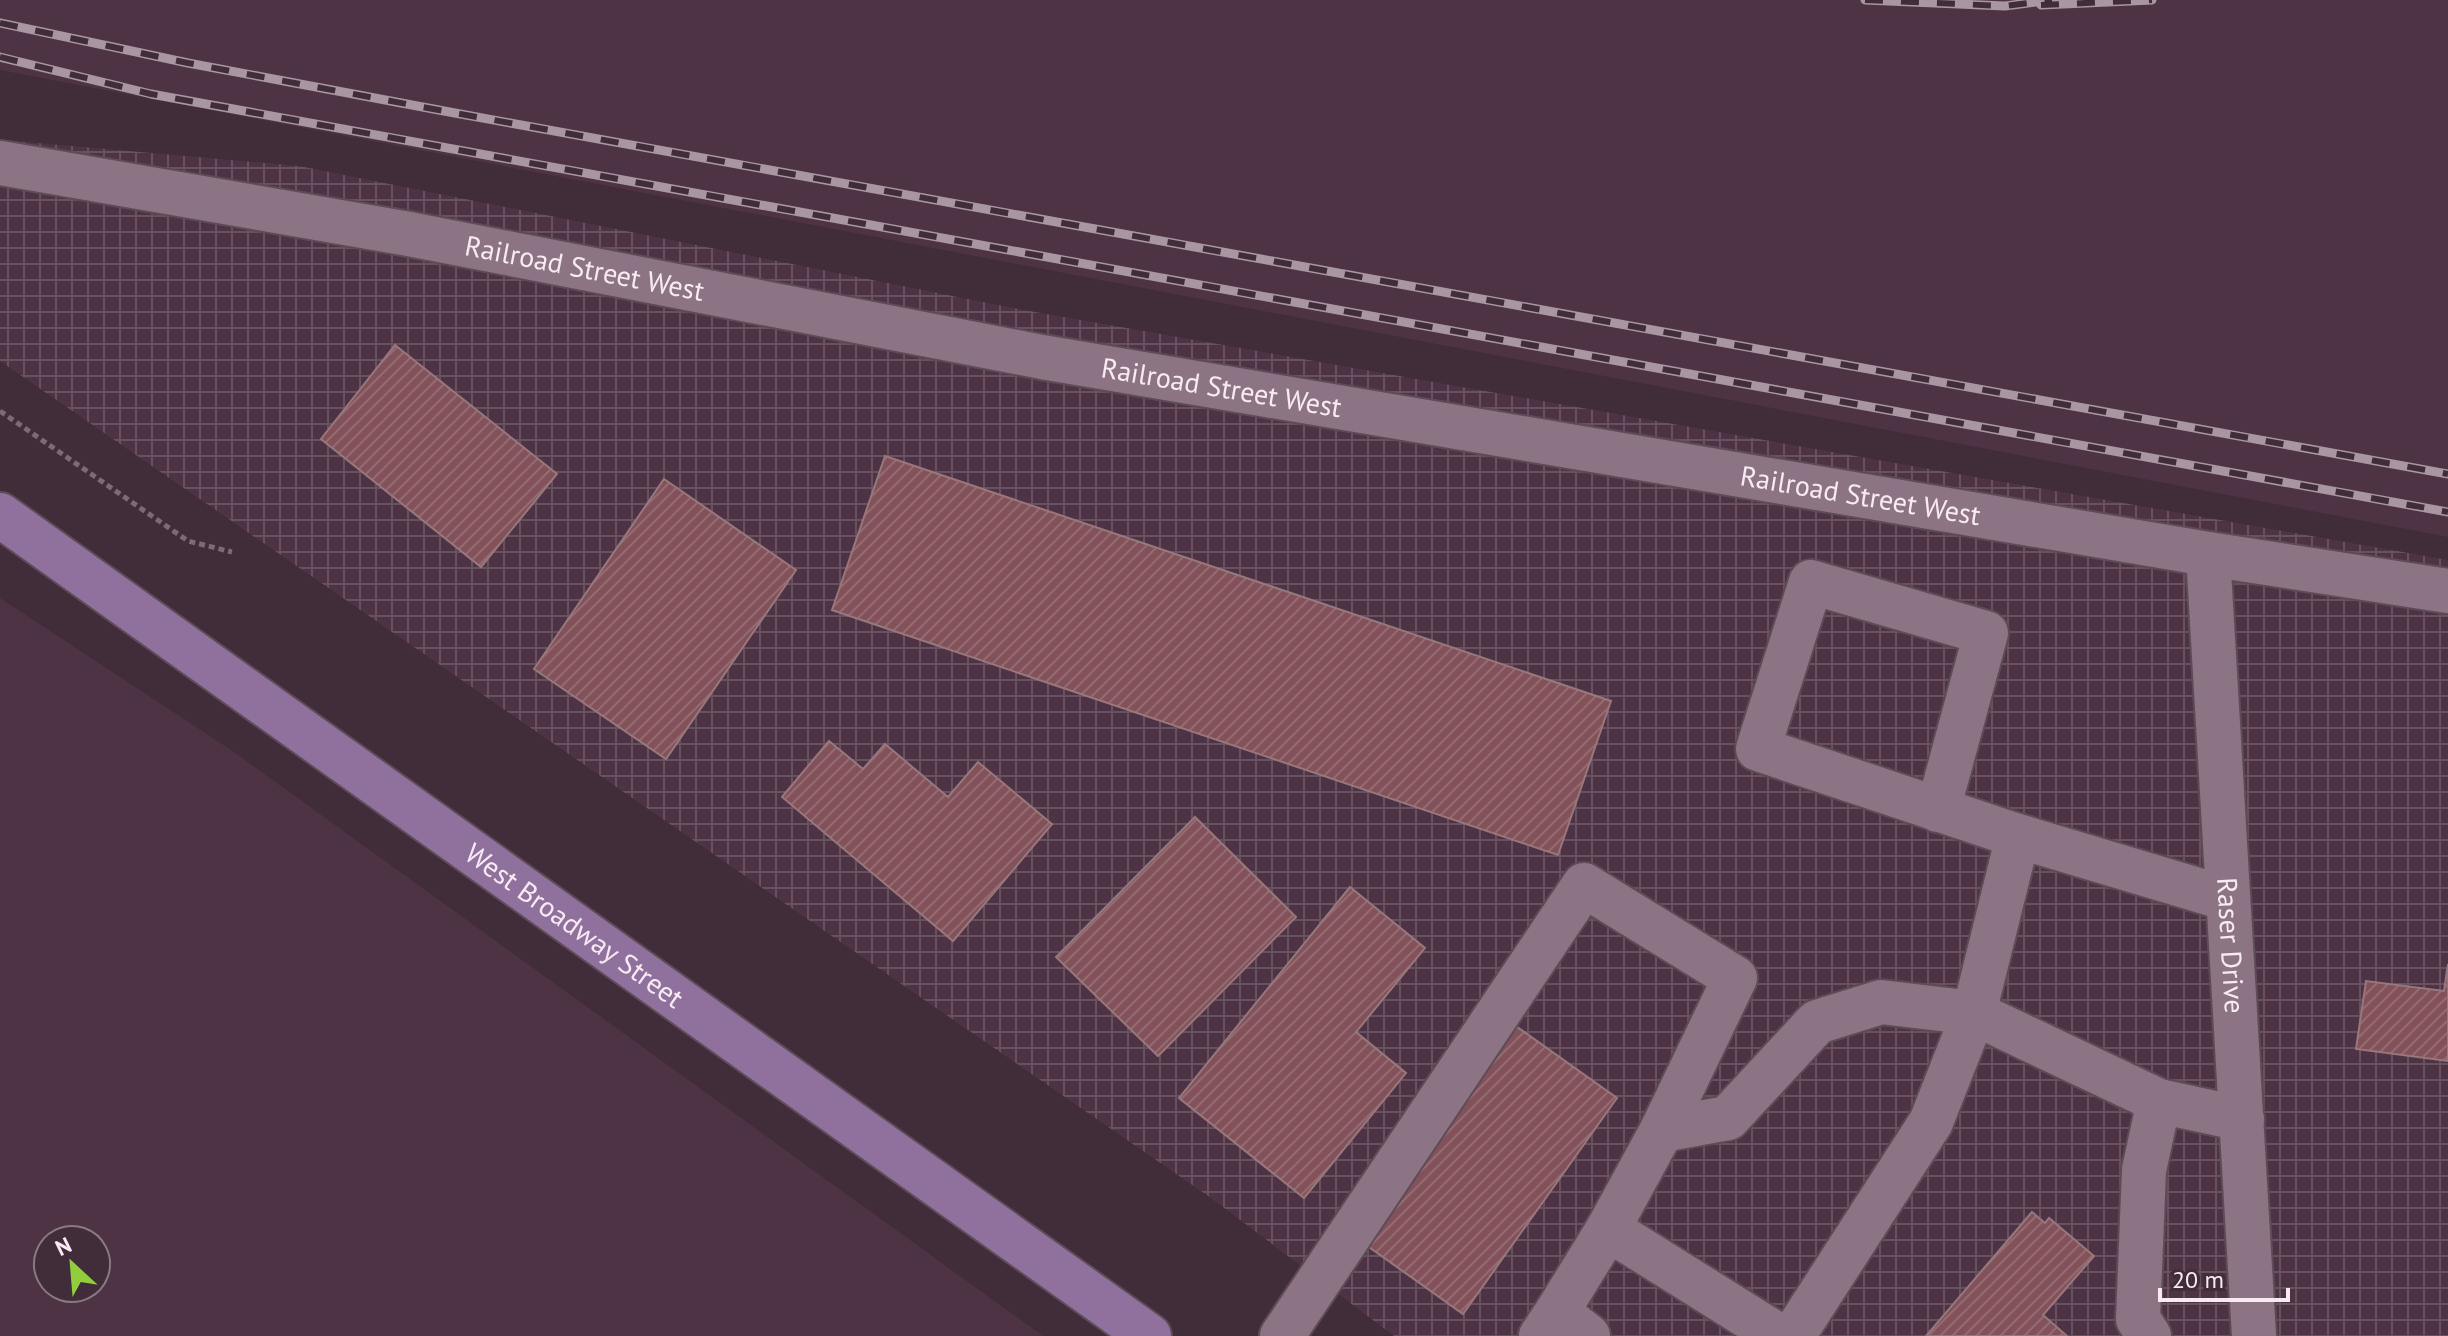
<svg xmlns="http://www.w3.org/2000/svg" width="2448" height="1336" font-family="'PT Sans',sans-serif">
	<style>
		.built { fill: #4e3345; fill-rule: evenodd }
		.industrial { fill: url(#industrial-grid) }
		.building { fill: url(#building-hatch); stroke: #97787d; stroke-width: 2 }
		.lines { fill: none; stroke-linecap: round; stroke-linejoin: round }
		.minor-casing { stroke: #5d4c58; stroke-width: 48 }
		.major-casing { stroke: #5d4c58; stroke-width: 48 }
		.path { stroke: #7c6a76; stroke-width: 5; stroke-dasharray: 6 4; stroke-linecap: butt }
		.minor { stroke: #8d7485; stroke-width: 44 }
		.major { stroke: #90719e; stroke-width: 44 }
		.rail-casing { stroke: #a897a2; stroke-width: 9 }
		.rail { stroke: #412c3a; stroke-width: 6; stroke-dasharray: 18; stroke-linecap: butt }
		.labels { text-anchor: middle; stroke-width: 8; stroke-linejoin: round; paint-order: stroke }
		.street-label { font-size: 28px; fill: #f8eaf3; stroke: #412c3a }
	</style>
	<defs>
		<pattern id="industrial-grid" width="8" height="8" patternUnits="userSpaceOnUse" patternTransform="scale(2)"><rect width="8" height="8" fill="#4e3345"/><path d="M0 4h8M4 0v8" fill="none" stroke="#685160"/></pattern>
		<pattern id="building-hatch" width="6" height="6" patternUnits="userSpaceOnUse" patternTransform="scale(2)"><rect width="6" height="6" fill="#835159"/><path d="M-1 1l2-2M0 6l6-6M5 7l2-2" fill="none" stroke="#956a71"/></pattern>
	</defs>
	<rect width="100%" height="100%" fill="#412c3a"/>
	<!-- built -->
	<g class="built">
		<path d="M 0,0 L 2448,0 L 2448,537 L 0,70 Z"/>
		<path d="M 0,598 L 234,752 L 1043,1336 L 0,1336 ZM 96,1240 L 96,1288 L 48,1288 L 48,1240 Z"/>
	</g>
	<!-- industrial -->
	<path class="industrial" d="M 15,141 L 299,166 L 1018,309 L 2448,560 L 2448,1336 L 1394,1336 L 1211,1198 L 0,361 L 0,160 Z"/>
	<!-- building -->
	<g class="building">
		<path d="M 395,345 L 557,474 L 481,567 L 321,439 Z"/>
		<path d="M 885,456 L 1611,701 L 1558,855 L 832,610 Z"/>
		<path d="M 664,479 L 796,570 L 666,759 L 534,669 Z"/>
		<path d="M 829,741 L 863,769 L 885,744 L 948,797 L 978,762 L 1052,824 L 953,941 L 782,797 Z"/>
		<path d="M 1195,817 L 1296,917 L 1158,1056 L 1056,957 Z"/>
		<path d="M 1350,887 L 1425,948 L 1356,1032 L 1406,1073 L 1304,1198 L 1179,1098 Z"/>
		<path d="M 2448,964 L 2448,1061 L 2356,1049 L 2366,981 L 2444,991 Z"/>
		<path d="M 1513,1024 L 1617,1098 L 1463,1314 L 1359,1240 Z"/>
		<path d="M 2032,1212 L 2045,1223 L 2049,1218 L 2094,1256 L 2043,1315 L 2067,1336 L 1926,1336 Z"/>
	</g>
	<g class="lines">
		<!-- minor casing -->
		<g class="minor-casing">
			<g id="minor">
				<path id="s1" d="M 0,163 L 409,234 L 1042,357 L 2208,554 L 2448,591"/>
				<path id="s2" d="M 2208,554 L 2254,1336"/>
				<path d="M 1938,810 L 1986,633 L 1811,582 L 1758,749 L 2018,836"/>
				<path d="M 1662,1130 L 1728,1118 L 1817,1022 L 1881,1002 L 1974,1013 L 2018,836 L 2228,899"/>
				<path d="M 1608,1229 L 1779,1336"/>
				<path d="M 1282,1336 L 1584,885 L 1735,978 L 1662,1130 L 1608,1229 L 1557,1312"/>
				<path d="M 1541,1336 L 1557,1312 L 1588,1336"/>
				<path d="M 1793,1336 L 1931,1122 L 1974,1013 L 2159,1101 L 2242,1119"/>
				<path d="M 2149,1336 L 2138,1319 L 2144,1170 L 2159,1101"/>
			</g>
		</g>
		<!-- major casing -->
		<g class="major-casing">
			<g id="major">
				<path id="s3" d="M 0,515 L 1149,1336"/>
			</g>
		</g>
		<!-- path -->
		<path class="path" d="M 0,411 L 188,541 L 232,552"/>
		<!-- minor -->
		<use href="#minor" class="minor"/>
		<!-- major -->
		<use href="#major" class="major"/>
		<!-- rail casing -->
		<g class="rail-casing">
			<g id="rail">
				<path d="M 1865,0 L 2005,6 L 2052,0"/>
				<path d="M 2041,5 L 2152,0"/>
				<path d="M 0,23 L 188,63 L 444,111 L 2448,474"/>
				<path d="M 0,57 L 151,94 L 2448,512"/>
			</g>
		</g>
		<!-- rail -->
		<use href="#rail" class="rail"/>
	</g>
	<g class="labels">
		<!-- street labels -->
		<g class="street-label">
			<text dy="10" stroke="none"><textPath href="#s1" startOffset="594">Railroad Street West</textPath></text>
			<text dy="10" stroke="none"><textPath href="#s1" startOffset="1242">Railroad Street West</textPath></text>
			<text dy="10" stroke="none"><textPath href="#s1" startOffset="1890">Railroad Street West</textPath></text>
			<text dy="10" stroke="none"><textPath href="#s3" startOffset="706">West Broadway Street</textPath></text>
			<text dy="10" stroke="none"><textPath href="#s2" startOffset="392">Raser Drive</textPath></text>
		</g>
	</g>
	<!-- north arrow -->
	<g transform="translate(72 1264) rotate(334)"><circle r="38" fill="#412c3a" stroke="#8a7884" stroke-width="2"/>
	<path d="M0-6L14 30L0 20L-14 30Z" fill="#92cd3e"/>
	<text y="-12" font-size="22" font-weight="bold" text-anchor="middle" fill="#f8eaf3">N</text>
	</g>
	<!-- scale -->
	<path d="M2160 1288v12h128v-12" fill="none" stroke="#f8eaf3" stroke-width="4"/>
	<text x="2172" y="1288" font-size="24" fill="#f8eaf3" stroke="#412c3a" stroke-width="6" paint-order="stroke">20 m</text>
</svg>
